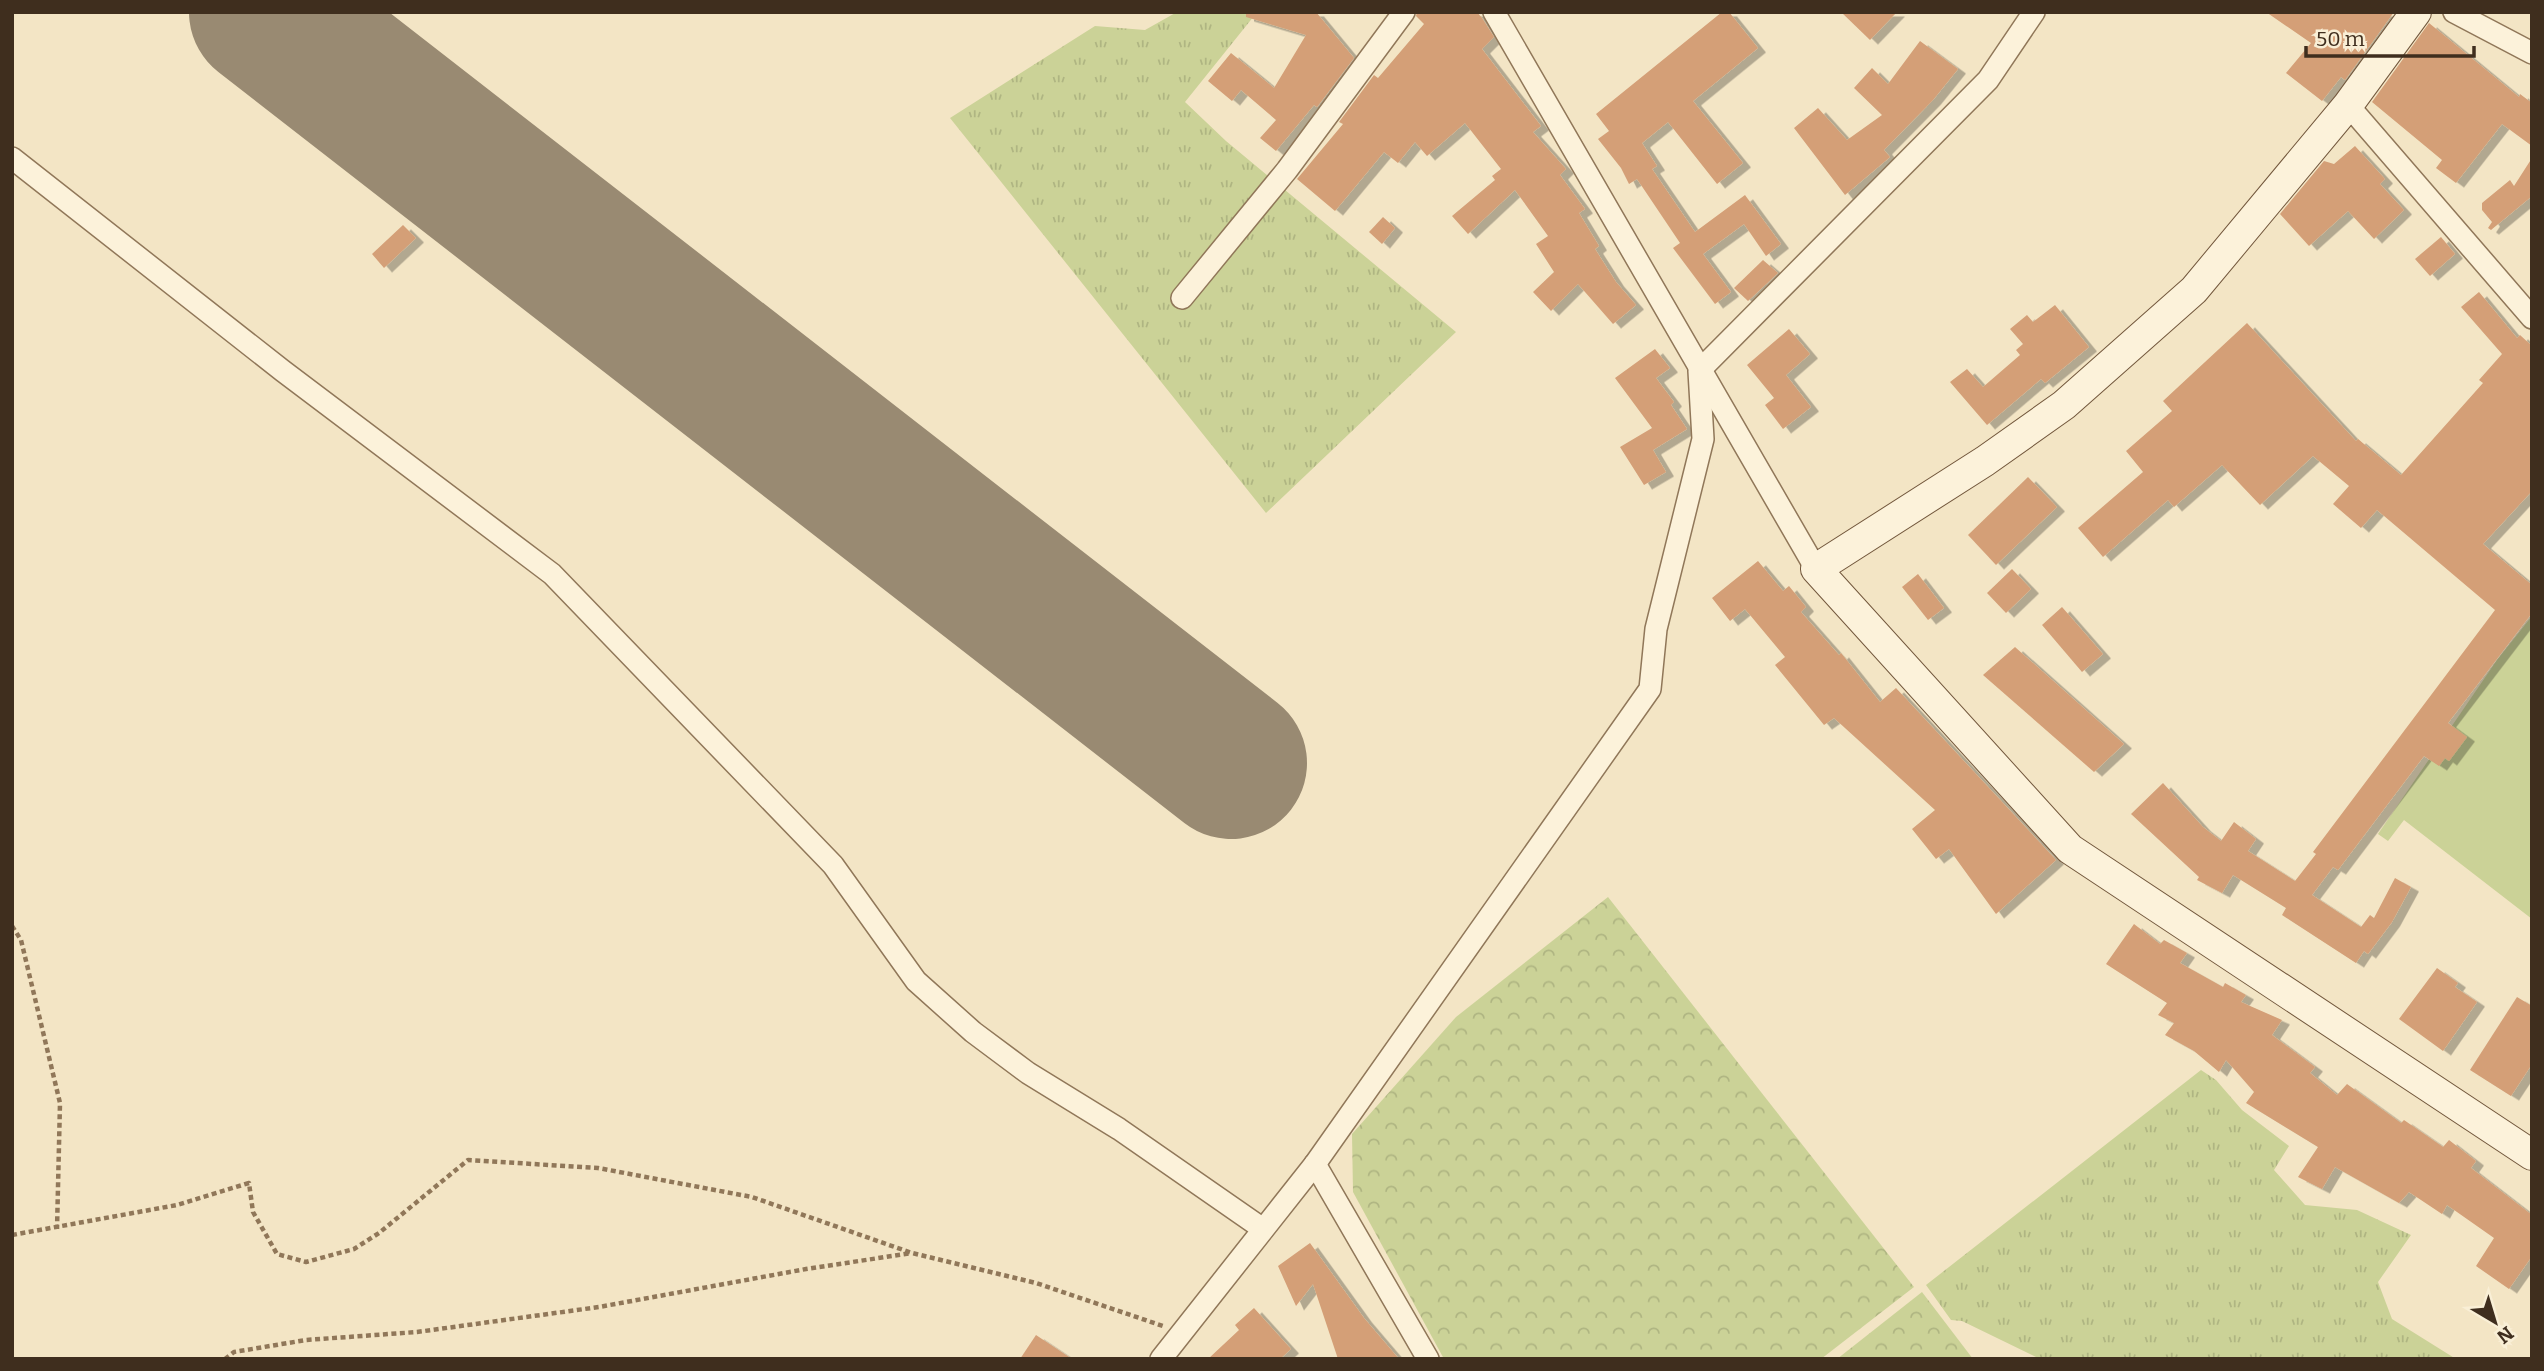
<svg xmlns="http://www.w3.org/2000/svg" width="2544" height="1371" font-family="Bitter,serif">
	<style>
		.grass { fill: url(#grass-tufts) }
		.forest { fill: url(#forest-crowns) }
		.pitch { fill: #cbd297 }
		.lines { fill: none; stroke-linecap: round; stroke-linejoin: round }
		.runway { stroke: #998a72; stroke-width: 152 }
		.building { fill: #d49f77; filter: url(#shadow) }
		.street-casing { stroke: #907759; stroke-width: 24 }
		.secondary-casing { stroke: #72573c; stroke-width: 32 }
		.path { stroke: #907759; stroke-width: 4.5; stroke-dasharray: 5 3.5; stroke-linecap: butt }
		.street { stroke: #fcf2da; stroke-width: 21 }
		.secondary { stroke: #fcf2da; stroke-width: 30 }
	</style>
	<defs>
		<pattern id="grass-tufts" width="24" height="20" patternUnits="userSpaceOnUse" patternTransform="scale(1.75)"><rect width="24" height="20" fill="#cbd297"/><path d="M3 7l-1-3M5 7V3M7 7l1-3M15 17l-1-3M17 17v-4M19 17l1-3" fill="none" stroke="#afb582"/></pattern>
		<pattern id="forest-crowns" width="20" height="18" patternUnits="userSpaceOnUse" patternTransform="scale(1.75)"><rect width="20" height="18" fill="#cbd297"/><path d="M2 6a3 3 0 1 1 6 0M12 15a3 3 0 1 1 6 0" fill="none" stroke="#afb582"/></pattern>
		<filter id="shadow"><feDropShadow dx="8" dy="4.5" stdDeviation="0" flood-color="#0004"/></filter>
	</defs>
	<rect width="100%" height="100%" fill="#f3e5c5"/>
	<!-- grass -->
	<g class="grass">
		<path d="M 1177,12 L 1244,12 L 1254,16 L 1185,102 L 1226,141 L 1456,332 L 1266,513 L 950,118 L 1095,26 L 1145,30 Z"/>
		<path d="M 2201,1070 L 2216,1080 L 2242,1110 L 2289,1146 L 2274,1170 L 2305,1205 L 2357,1210 L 2411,1235 L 2378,1282 L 2392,1319 L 2456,1359 L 2040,1359 L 1962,1321 L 1951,1320 L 1926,1285 Z"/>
	</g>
	<!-- forest -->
	<g class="forest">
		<path d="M 1608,897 L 1914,1287 L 1821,1359 L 1444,1359 L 1353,1192 L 1352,1134 L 1456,1017 Z"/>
		<path d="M 1922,1292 L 1973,1359 L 1837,1359 Z"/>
	</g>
	<!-- pitch -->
	<path class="pitch" d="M 2532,616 L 2532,919 L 2404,820 L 2388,841 L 2378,834 L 2497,660 Z"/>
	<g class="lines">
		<!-- runway -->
		<path class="runway" d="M 265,12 L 1231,763"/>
	</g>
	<!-- building -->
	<g class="building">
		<path d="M 1246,12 L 1316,12 L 1354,58 L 1317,107 L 1314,105 L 1276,151 L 1260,138 L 1276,120 L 1241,90 L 1232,101 L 1208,81 L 1231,53 L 1274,88 L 1306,35 L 1246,17 Z"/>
		<path d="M 1417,12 L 1477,12 L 1482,18 L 1494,37 L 1482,49 L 1541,126 L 1533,132 L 1566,169 L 1560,175 L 1585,209 L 1579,213 L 1599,246 L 1595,249 L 1616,282 L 1636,305 L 1613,324 L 1578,284 L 1551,311 L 1533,292 L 1554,272 L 1536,244 L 1548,236 L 1515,190 L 1468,234 L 1452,216 L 1495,180 L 1492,176 L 1501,169 L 1465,123 L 1427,156 L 1415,142 L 1398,163 L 1384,152 L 1335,211 L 1297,179 L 1343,124 L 1339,122 L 1374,75 L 1378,78 L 1424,24 L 1416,16 Z"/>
		<path d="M 1722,12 L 1729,12 L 1758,48 L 1693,101 L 1743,163 L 1717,184 L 1668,122 L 1642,143 L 1657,166 L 1652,169 L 1695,232 L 1745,195 L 1781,244 L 1766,256 L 1744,224 L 1703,254 L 1731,292 L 1715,304 L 1673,248 L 1680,243 L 1637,179 L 1629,184 L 1621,168 L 1598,139 L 1609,131 L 1596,114 Z"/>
		<path d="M 1841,12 L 1897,12 L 1870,40 Z"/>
		<path d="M 2266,12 L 2394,12 L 2345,80 L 2341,77 L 2322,101 L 2286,73 L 2311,43 Z"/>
		<path d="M 2429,23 L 2519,97 L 2520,94 L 2532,103 L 2532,146 L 2502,124 L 2456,183 L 2436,168 L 2442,160 L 2372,102 Z"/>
		<path d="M 1920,41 L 1958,69 L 1933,100 L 1884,150 L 1890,157 L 1845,195 L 1794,128 L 1818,108 L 1847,140 L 1882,115 L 1854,88 L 1872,68 L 1888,84 Z"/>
		<path d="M 2355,146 L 2385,179 L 2380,184 L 2404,210 L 2374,239 L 2348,211 L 2309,246 L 2280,214 L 2324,161 L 2334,164 Z"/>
		<path d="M 2532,158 L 2532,196 L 2491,230 L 2488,228 L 2492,222 L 2482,210 L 2482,203 L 2510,180 L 2514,186 Z"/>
		<path d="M 1383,217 L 1395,228 L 1382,244 L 1369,232 Z"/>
		<path d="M 403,225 L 416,238 L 384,268 L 372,254 Z"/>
		<path d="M 2441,237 L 2455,254 L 2430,276 L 2415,259 Z"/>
		<path d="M 1763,260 L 1778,273 L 1748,301 L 1734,288 Z"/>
		<path d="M 2479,292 L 2517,338 L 2520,335 L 2532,346 L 2532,491 L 2483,544 L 2532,585 L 2532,613 L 2448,723 L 2467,737 L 2449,761 L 2445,758 L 2439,766 L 2424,756 L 2338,870 L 2333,867 L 2312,895 L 2361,927 L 2370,915 L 2374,918 L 2395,878 L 2411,887 L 2392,922 L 2368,954 L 2364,951 L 2356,963 L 2282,915 L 2286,908 L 2233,875 L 2222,893 L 2197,880 L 2199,877 L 2131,814 L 2163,783 L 2203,827 L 2221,841 L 2234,822 L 2256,839 L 2248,851 L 2295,881 L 2316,854 L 2313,852 L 2495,610 L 2377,510 L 2361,528 L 2333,504 L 2349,486 L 2313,456 L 2260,505 L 2222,465 L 2174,507 L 2168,500 L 2103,557 L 2078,528 L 2143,472 L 2126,451 L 2172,411 L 2163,401 L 2247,323 L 2356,441 L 2358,439 L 2401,475 L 2483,383 L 2479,380 L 2502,354 L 2461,307 Z"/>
		<path d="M 2055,305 L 2089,347 L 2045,383 L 2041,379 L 1987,425 L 1950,382 L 1967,369 L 1983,387 L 2020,355 L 2016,350 L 2023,344 L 2010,329 L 2027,315 L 2033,322 Z"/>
		<path d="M 1789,329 L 1810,354 L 1786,375 L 1811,407 L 1783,429 L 1765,405 L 1774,398 L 1747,365 Z"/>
		<path d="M 1655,349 L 1670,368 L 1656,378 L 1674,402 L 1671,405 L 1687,429 L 1653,450 L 1666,472 L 1644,485 L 1620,447 L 1652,428 L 1615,378 Z"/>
		<path d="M 2028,477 L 2057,507 L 1996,565 L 1968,535 Z"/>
		<path d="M 1758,561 L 1783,591 L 1789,586 L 1806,607 L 1801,612 L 1839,655 L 1841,653 L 1880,702 L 1896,688 L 2056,860 L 1996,914 L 1949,849 L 1936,859 L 1912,829 L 1935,810 L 1834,718 L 1824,725 L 1775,665 L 1785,657 L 1745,609 L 1730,621 L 1712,598 Z"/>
		<path d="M 2012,569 L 2031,589 L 2006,613 L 1987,593 Z"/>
		<path d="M 1918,574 L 1944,608 L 1928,620 L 1902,587 Z"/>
		<path d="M 2062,607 L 2103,654 L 2082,672 L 2042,625 Z"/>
		<path d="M 2015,647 L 2124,744 L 2094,772 L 1983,675 Z"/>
		<path d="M 2134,924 L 2160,944 L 2164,940 L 2187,953 L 2180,963 L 2223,987 L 2225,983 L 2246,995 L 2241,1002 L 2282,1020 L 2272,1035 L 2315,1067 L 2310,1073 L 2337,1095 L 2347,1084 L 2401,1123 L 2404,1120 L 2443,1147 L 2449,1140 L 2476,1161 L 2471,1168 L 2532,1215 L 2532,1256 L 2509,1289 L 2476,1266 L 2494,1238 L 2447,1205 L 2442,1214 L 2409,1192 L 2399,1203 L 2335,1167 L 2322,1189 L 2298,1177 L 2318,1147 L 2246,1103 L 2254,1092 L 2226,1060 L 2219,1072 L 2194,1051 L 2165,1035 L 2174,1023 L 2158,1015 L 2167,1003 L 2106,964 Z"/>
		<path d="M 2437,968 L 2458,983 L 2455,987 L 2477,1002 L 2443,1051 L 2399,1019 Z"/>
		<path d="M 2517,997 L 2532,1006 L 2532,1064 L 2511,1096 L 2470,1070 Z"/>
		<path d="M 1310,1243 L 1364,1318 L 1399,1359 L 1338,1359 L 1313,1284 L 1296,1306 L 1278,1266 Z"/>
		<path d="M 1254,1308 L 1291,1349 L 1280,1359 L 1208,1359 L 1239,1330 L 1235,1325 Z"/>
		<path d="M 1036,1335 L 1072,1359 L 1020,1359 Z"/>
	</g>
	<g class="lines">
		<!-- street casing -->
		<g class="street-casing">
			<g id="street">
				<path d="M 1494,12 L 1816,569"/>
				<path d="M 2454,12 L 2532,53"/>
				<path d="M 2348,105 L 2532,318"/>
				<path d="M 12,158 L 283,371 L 552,574 L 833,865 L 916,981 L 973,1032 L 1028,1073 L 1119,1129 L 1263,1229"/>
				<path d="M 1182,298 L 1287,170 L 1404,12"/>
				<path d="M 1315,1164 L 1428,1359"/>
				<path d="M 1161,1359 L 1315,1164 L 1650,689 L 1656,629 L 1703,439 L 1699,371 L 1988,80 L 2034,12"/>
			</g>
		</g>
		<!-- secondary casing -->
		<g class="secondary-casing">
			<path id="secondary" d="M 2416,12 L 2348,105 L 2194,290 L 2064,405 L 1985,461 L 1816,569 L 2070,849 L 2532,1155"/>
		</g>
		<!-- path -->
		<g class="path">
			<path d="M 12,926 L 21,940 L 60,1103 L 57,1229"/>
			<path d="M 12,1235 L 177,1205 L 249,1183 L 253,1212 L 277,1254 L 306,1262 L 354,1249 L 379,1233 L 468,1160 L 598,1168 L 752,1197 L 912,1253 L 1036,1283 L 1163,1326"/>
			<path d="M 225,1359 L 234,1352 L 306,1340 L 417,1332 L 599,1307 L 806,1269 L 912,1253"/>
		</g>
		<!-- street -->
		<use href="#street" class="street"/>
		<!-- secondary -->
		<use href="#secondary" class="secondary"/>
	</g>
	<!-- border -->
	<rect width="2544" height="1371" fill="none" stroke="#3f2e1e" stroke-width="28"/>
	<!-- north arrow -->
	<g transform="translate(2495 1322) rotate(142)" stroke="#f9efd6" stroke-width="5" paint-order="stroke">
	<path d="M0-5L12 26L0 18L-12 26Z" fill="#3f2e1e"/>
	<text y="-10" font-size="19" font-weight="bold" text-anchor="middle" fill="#3f2e1e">N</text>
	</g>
	<!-- scale -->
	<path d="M2306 46v10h168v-10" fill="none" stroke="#3f2e1e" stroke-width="3.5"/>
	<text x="2316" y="46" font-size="21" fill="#3f2e1e" stroke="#f9efd6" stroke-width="5" paint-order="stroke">50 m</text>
</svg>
